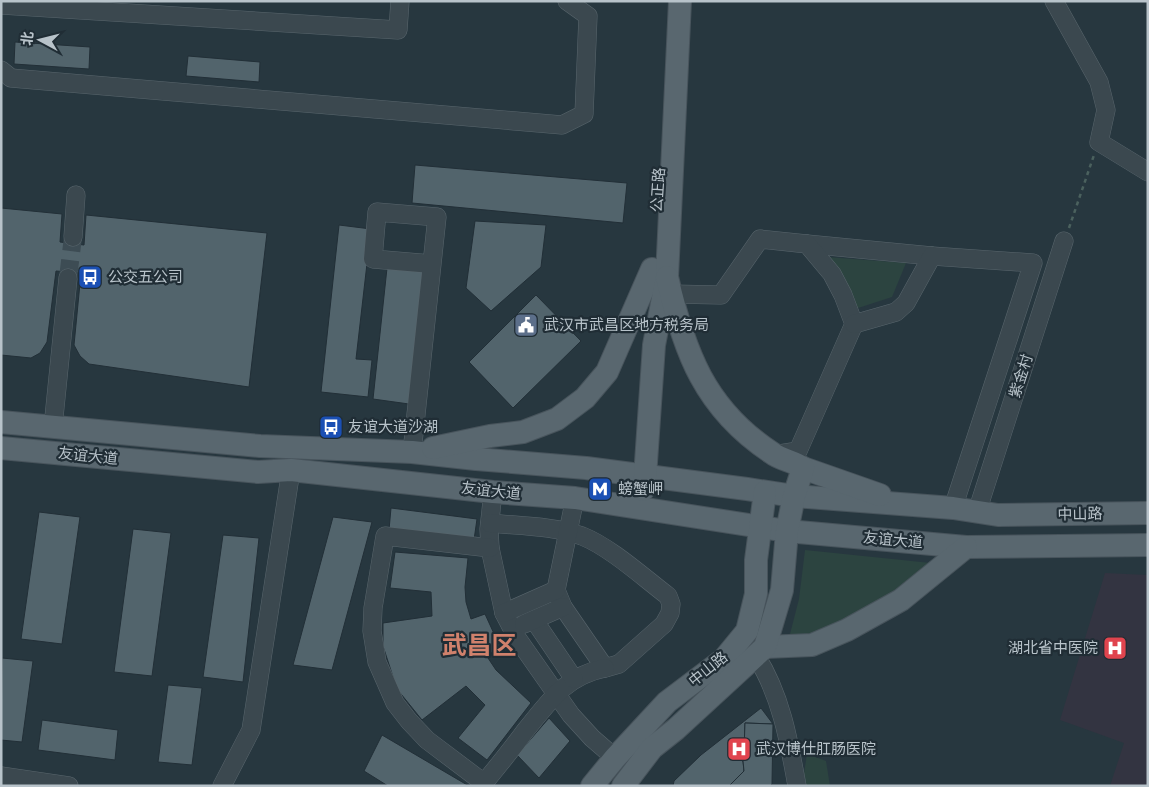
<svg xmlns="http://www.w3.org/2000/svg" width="1149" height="787" font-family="Poppins,'Noto Sans SC',sans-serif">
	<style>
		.medical { fill: #333441 }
		.green { fill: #2c4440 }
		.building { fill: #52646c; stroke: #222f37 }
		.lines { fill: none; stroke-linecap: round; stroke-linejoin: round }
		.minor-tunnel { stroke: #3d4c54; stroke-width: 18; stroke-dasharray: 18 9; stroke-linecap: butt }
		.minor-casing { stroke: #59666d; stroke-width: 19 }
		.major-casing { stroke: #48545c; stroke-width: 24 }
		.path { stroke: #4b615e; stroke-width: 2.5; stroke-dasharray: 4 4; stroke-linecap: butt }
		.minor { stroke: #3b484f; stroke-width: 18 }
		.major { stroke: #59676f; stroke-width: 22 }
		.labels { text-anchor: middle; stroke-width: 4.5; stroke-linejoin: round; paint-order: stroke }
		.street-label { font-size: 15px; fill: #b8c3ca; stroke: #202d35 }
		.poi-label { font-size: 15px; fill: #b8c3ca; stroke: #202d35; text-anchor: start }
		.town-label { font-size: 25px; font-weight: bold; fill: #d0816c; stroke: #202d35 }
	</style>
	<rect width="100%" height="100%" fill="#27373f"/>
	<!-- medical -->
	<path class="medical" d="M 1105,573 L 1148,575 L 1148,786 L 1110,786 L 1124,743 L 1060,720 Z"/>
	<!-- green -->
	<g class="green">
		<path d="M 827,257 L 906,263 L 892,297 L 855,309 Z"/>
		<path d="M 805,550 L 931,563 L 893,592 L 800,643 L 789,638 L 799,599 Z"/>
		<path d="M 807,754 L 826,761 L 830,786 L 802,786 Z"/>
	</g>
	<!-- building -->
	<g class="building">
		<path d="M 15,42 L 90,47 L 89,69 L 14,64 Z"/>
		<path d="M 188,56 L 260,62 L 259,82 L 186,76 Z"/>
		<path d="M 415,165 L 627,183 L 623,223 L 412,203 Z"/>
		<path d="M 1,208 L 62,214 L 60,242 L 84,245 L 86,215 L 267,233 L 249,387 L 89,364 L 80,356 L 74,345 L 81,273 L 56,271 L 47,342 L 40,353 L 31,358 L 1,355 Z"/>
		<path d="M 475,221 L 546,225 L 541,267 L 491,311 L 466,288 Z"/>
		<path d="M 339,225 L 371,229 L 356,359 L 372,360 L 368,397 L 321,392 Z"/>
		<path d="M 387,268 L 426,272 L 409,404 L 373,399 Z"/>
		<path d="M 536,295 L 581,341 L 513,408 L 469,362 Z"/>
		<path d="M 391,508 L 477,519 L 474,540 L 389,530 Z"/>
		<path d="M 39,512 L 80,517 L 62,644 L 21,639 Z"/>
		<path d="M 333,517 L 372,522 L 332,670 L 293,665 Z"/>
		<path d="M 133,529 L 171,533 L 152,676 L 114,672 Z"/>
		<path d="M 223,535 L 259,538 L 243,682 L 203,677 Z"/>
		<path d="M 395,552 L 468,558 L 465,587 L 466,602 L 471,619 L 485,614 L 501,649 L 486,655 L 496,670 L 531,703 L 487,760 L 458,738 L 485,705 L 466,686 L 422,720 L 397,689 L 383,646 L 383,623 L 432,616 L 431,592 L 390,588 Z"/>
		<path d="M 2,658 L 33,661 L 22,742 L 1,740 Z"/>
		<path d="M 168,685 L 202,688 L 192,765 L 158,762 Z"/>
		<path d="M 761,708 L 773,724 L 745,723 L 744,750 L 740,750 L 740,760 L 743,761 L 744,771 L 729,786 L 673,786 L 674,781 L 701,755 Z"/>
		<path d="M 549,718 L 570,741 L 539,778 L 517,755 Z"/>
		<path d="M 42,720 L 118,730 L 115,760 L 38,750 Z"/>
		<path d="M 745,723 L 773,724 L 772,784 L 770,786 L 729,786 L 744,771 L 743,761 L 740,760 L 740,750 L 744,750 Z"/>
		<path d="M 382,735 L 469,786 L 388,786 L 364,771 Z"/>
	</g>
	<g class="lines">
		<!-- minor-tunnel -->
		<path class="minor-tunnel" d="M 68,278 L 73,237"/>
		<!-- minor casing -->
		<g class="minor-casing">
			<g id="minor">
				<path d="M 1054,1 L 1099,82 L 1106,110 L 1099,142 L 1148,172"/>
				<path d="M 1,5 L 398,30 L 400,1"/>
				<path d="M 1,70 L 11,78 L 562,125 L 584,114 L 588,16 L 567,1"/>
				<path d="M 73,237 L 76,195"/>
				<path d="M 807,244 L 932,256"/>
				<path d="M 671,294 L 721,295 L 760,239 L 807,244 L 832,274 L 843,295 L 854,324 L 798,451 L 773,455"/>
				<path d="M 854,324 L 896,312 L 906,303 L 932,256 L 1033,263 L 953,508"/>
				<path d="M 53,427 L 68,278"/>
				<path d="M 412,452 L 437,217 L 377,212 L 373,259 L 432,264"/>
				<path d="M 493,492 L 489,529 L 490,548 L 504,613 L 517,638 L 571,715 L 592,738 L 615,758"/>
				<path d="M 977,512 L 1064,241"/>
				<path d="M 490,523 C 520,526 553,526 582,536 C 610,547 643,577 668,596 L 671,604 L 670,613 L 664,624 L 619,664 L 605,668 L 563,607 L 556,590"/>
				<path d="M 490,548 L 385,536 L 373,608 L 372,631 L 377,662 L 395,703 L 409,721 L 427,740 L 484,783 C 498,766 512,749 525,731 C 549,702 565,676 605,668"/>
				<path d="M 504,613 L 556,590 L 575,498"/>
				<path d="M 534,620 L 574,679"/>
				<path d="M 524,624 L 563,607"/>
				<path d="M 756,656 C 781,695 789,741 797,786"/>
				<path d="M 1,776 L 69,786"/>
				<path d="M 222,786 L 251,730 L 291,470"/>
			</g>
		</g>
		<!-- major casing -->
		<g class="major-casing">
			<g id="major">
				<path d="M 1,422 L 260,446 L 412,452 L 476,459 L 586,468 L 747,489 L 794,496 L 953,508 L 998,515 L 1148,513"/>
				<path d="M 1,448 L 258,472 L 291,470 L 493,492 L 575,498 L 787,531 L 966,547 L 1148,545"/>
				<path d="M 433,448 L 490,436 L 523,432 L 557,419 L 585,398 L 607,372 L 652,269"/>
				<path d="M 803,468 L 880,495"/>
				<path d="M 643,490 L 645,477 L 654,345 L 667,277 L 680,1"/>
				<path d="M 765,647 L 812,645 L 847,630 L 901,600 L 966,547"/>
				<path d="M 592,786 L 615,758 L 667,702 L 724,659 L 747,631 L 756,594 L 756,560 L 765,492"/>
				<path d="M 623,786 L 652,748 L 676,729 L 765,647 L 782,590 L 787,531 L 794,496 L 803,468 C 794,461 781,460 772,453 C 705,409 684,352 667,277"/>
			</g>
		</g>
		<!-- path -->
		<path class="path" d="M 1069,228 L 1094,155"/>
		<!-- minor -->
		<use href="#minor" class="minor"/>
		<!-- major -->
		<use href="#major" class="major"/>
	</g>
	<!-- icons -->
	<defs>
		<g id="bus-square" transform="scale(1.25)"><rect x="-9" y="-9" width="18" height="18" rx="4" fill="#1a4fb4" stroke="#202d35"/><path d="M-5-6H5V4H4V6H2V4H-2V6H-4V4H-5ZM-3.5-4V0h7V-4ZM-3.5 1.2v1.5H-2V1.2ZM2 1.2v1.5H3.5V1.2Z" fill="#fff"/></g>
		<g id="civic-square" transform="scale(1.25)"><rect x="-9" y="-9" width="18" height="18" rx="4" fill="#5c6f8a" stroke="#202d35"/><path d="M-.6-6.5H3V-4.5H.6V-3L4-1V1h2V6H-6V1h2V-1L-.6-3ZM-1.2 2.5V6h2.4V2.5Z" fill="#fff"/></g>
		<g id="metro-square" transform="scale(1.25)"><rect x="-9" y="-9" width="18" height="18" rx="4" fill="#1a4fb4" stroke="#202d35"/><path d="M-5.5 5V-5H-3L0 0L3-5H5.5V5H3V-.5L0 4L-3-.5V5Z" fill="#fff"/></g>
		<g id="hospital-square" transform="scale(1.25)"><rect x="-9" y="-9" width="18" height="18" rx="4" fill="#e0444e" stroke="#202d35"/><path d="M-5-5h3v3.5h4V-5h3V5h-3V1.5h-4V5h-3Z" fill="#fff"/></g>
	</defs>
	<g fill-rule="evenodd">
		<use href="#bus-square" x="90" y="277"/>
		<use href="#civic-square" x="526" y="325"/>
		<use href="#bus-square" x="331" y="427"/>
		<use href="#metro-square" x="600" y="489"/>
		<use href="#hospital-square" x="1115" y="648"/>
		<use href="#hospital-square" x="739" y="749"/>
	</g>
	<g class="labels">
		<!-- street labels -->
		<g class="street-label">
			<text transform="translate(658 190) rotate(-86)" y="5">公正路</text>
			<text transform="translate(1021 376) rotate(-72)" y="5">紫金村</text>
			<text transform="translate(88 456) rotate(6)" y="5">友谊大道</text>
			<text transform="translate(491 491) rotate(6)" y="5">友谊大道</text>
			<text transform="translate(1080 514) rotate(-1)" y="5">中山路</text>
			<text transform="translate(893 540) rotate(5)" y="5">友谊大道</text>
			<text transform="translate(708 669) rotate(-39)" y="5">中山路</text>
		</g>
		<!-- poi labels -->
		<g class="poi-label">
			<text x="108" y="282">公交五公司</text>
			<text x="544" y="330">武汉市武昌区地方税务局</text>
			<text x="348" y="432">友谊大道沙湖</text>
			<text x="618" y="494">螃蟹岬</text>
			<text x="1098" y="653" text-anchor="end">湖北省中医院</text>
			<text x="756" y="754">武汉博仕肛肠医院</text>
		</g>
		<!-- town labels -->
		<g class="town-label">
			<text x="479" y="654">武昌区</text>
		</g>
	</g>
	<!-- border -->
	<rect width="1149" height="787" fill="none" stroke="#b8c3ca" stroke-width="5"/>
	<!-- north arrow -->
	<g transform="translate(40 40) rotate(277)" stroke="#202d35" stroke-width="4" paint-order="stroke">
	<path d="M0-4L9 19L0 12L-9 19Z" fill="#b8c3ca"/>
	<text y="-8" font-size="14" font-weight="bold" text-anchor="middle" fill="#b8c3ca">北</text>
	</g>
</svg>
